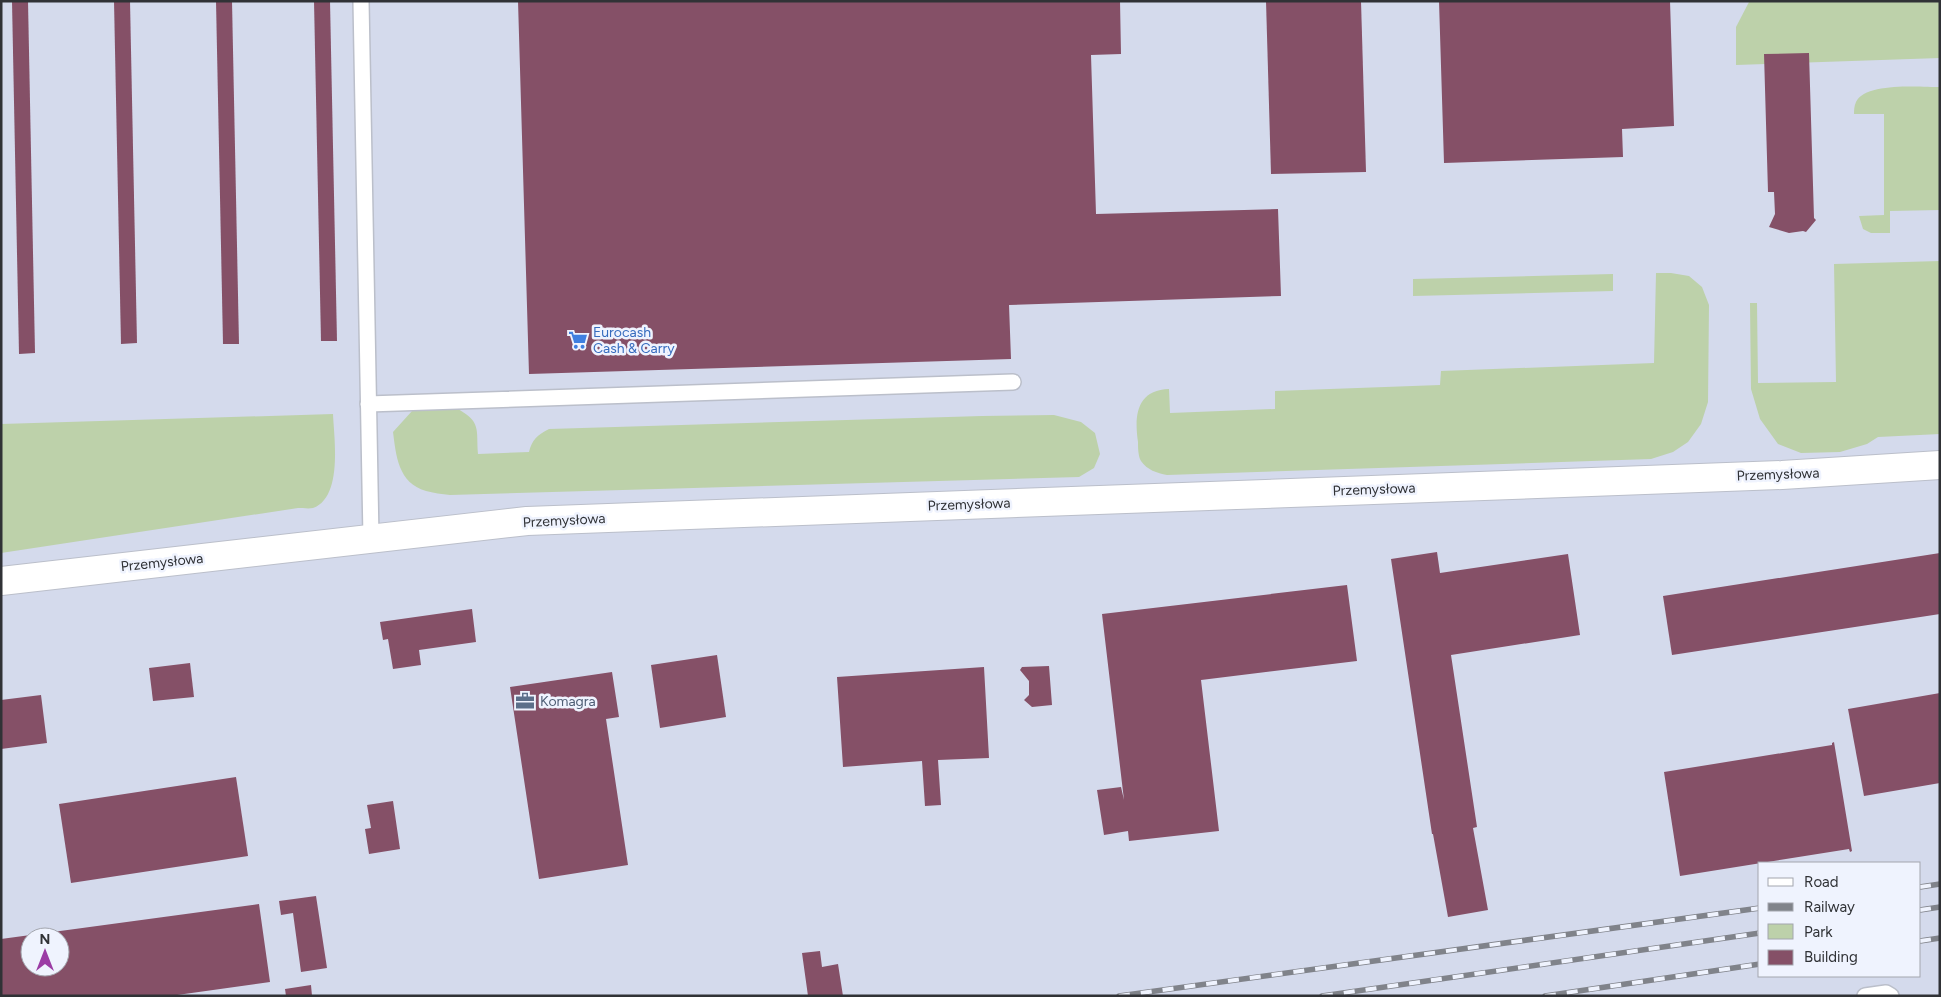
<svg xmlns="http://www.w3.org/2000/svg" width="1941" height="997" font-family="Figtree,sans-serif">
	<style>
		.built { fill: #d4daec; fill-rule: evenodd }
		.green { fill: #bdd1aa }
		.building { fill: #855067; fill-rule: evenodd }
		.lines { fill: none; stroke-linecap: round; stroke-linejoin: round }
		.service-casing { stroke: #bbbfca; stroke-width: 18 }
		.tertiary-casing { stroke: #bbbfca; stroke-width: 30 }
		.service { stroke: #fff; stroke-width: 15 }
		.tertiary { stroke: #fff; stroke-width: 28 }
		.rail-casing { stroke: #80838a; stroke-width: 5.5 }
		.rail { stroke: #eff3fe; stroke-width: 4; stroke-dasharray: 11; stroke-linecap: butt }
		.labels { text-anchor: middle; stroke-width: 5; stroke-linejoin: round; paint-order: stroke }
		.shop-label { font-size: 14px; fill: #366cbe; stroke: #eff3fe; text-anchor: start }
		.street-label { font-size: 14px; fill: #303236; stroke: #eff3fe }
		.service-label { font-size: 14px; fill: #4e5e75; stroke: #eff3fe; text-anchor: start }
	</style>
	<rect width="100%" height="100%" fill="#e2e6f1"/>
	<!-- built -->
	<path class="built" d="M 1,1 L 1940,1 L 1940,996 L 1,996 ZM 1760,863 L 1920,863 L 1920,976 L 1760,976 ZM 30,937 L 60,937 L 60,967 L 30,967 Z"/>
	<!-- green -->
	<g class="green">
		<path d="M 1940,1 L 1940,58 L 1736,65 L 1736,27 L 1749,2 Z"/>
		<path d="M 1940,87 L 1940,210 L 1890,211 L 1890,233 L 1871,233 L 1863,229 L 1859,216 L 1884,215 L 1884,114 L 1854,114 C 1854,111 1854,106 1856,102 C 1865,82 1920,87 1940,87 Z"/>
		<path d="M 1940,261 L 1940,434 L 1878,437 L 1867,444 L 1840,452 L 1801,453 L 1778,444 L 1760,419 L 1751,389 L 1750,303 L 1757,303 L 1758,383 L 1836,382 L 1834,264 Z"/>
		<path d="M 1656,273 L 1671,273 L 1689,276 L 1702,287 L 1709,305 L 1708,402 L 1701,424 L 1688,442 L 1673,452 L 1651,459 L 1167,475 C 1157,473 1147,470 1141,461 C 1138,456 1138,447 1138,442 C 1134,415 1137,390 1169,389 L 1170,413 L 1275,409 L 1275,391 L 1440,385 L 1441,371 L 1654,363 Z"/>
		<path d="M 1613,274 L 1613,291 L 1413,296 L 1413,279 Z"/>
		<path d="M 456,408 C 482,422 476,429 478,454 L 529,452 C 532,440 537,435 549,429 L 982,416 L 1054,415 L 1081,422 L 1095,433 L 1100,454 L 1094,468 L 1079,477 L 450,495 C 442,494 433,493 426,491 C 398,483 396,455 393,432 L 412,411 Z"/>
		<path d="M 333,414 C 334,438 343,497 313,508 C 309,509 302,508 298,508 L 1,553 L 1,424 Z"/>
	</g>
	<!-- building -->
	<g class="building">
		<path d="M 12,1 L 28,1 L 35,353 L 19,354 Z"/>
		<path d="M 114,1 L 130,1 L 137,343 L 121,344 Z"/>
		<path d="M 216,1 L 232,1 L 239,344 L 223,344 Z"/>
		<path d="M 314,1 L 330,1 L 337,341 L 321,341 Z"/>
		<path d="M 518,1 L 1120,1 L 1121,54 L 1091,55 L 1096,214 L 1278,209 L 1281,296 L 1009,305 L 1011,359 L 529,374 Z"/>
		<path d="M 1266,1 L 1361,1 L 1366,172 L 1271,174 Z"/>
		<path d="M 1439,1 L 1670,1 L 1674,126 L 1622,129 L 1623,157 L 1444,163 Z"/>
		<path d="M 1809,53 L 1814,218 L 1816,220 L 1806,232 L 1803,231 L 1789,233 L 1769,227 L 1775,214 L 1774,192 L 1768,192 L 1764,54 Z"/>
		<path d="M 1437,552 L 1440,573 L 1568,554 L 1580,635 L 1451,655 L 1477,827 L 1473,828 L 1488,910 L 1448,917 L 1433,834 L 1432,834 L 1391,559 Z"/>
		<path d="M 1940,553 L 1940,614 L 1672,655 L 1663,596 Z"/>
		<path d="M 1347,585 L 1357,661 L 1201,680 L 1219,831 L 1129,841 L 1128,831 L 1104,835 L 1097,790 L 1121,787 L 1124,800 L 1102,614 Z"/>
		<path d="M 472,609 L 476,642 L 419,650 L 421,665 L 393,669 L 388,639 L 383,640 L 380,622 Z"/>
		<path d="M 717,655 L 726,717 L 660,728 L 651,665 Z"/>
		<path d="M 190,663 L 194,697 L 153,701 L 149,668 Z"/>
		<path d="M 1049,666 L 1052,705 L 1032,707 L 1024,700 L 1029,695 L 1029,681 L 1020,670 L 1022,667 Z"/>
		<path d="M 984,667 L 989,758 L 938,760 L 941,805 L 925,806 L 922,761 L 843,767 L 837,677 Z"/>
		<path d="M 612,672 L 619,717 L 606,719 L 628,865 L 539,879 L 510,687 Z"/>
		<path d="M 1940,693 L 1940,783 L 1864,796 L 1848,709 Z"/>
		<path d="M 41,695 L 47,743 L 1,749 L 1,700 Z"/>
		<path d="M 1834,742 L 1852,851 L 1850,852 L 1849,849 L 1680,876 L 1664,772 L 1832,745 L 1832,743 Z"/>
		<path d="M 236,777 L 248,856 L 71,883 L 59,804 Z"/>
		<path d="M 393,801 L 400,849 L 369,854 L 365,829 L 371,828 L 367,805 Z"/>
		<path d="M 316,896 L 327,968 L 301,972 L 293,913 L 281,915 L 279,901 Z"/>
		<path d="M 259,904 L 270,982 L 170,996 L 1,996 L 1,939 ZM 30,937 L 60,937 L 60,967 L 30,967 Z"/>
		<path d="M 820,951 L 822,967 L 838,964 L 843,996 L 808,996 L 802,953 Z"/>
		<path d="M 311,985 L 312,996 L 286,996 L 285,989 Z"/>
	</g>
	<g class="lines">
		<!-- service casing -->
		<g class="service-casing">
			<g id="service">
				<path d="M 361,1 L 371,538"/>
				<path d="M 368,404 L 1013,382"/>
				<path d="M 1865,996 L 1886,993 L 1891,996"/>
			</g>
		</g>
		<!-- tertiary casing -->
		<g class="tertiary-casing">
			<path id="tertiary" d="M 1,581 L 527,521 L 1782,475 L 1940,465"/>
		</g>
		<!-- service -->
		<use href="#service" class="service"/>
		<!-- tertiary -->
		<use href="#tertiary" class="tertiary"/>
		<!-- rail casing -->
		<g class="rail-casing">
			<g id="rail">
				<path d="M 1920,887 L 1940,884"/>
				<path d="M 1920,910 L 1940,907"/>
				<path d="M 1920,941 L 1940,938"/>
				<path d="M 1119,996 L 1760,908"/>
				<path d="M 1322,996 L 1760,933"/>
				<path d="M 1545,996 L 1760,964"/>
			</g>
		</g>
		<!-- rail -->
		<use href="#rail" class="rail"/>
	</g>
	<!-- icons -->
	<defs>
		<g id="supermarket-bare" transform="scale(1.5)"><path d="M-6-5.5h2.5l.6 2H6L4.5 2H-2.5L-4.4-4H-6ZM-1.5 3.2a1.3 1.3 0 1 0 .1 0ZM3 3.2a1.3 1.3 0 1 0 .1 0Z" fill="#3f7fe0" stroke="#eff3fe" stroke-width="2.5" paint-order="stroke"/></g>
		<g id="office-bare" transform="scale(1.5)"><path d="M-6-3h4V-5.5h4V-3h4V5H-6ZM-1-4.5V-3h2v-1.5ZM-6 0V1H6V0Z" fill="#5c6f8a" stroke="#eff3fe" stroke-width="2.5" paint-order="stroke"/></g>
	</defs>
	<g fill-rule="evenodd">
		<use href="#supermarket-bare" x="578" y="340"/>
		<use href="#office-bare" x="525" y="701"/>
	</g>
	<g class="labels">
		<!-- shop labels -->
		<g class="shop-label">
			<text x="593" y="337">Eurocash<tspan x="593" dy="16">Cash &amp; Carry</tspan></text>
		</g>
		<!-- street labels -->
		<g class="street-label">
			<text transform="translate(1778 474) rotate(-2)" y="5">Przemysłowa</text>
			<text transform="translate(1374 489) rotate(-2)" y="5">Przemysłowa</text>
			<text transform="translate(969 504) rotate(-2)" y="5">Przemysłowa</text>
			<text transform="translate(564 520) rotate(-3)" y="5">Przemysłowa</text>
			<text transform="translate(162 562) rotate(-6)" y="5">Przemysłowa</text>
		</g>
		<!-- service labels -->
		<g class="service-label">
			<text x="540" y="706">Komagra</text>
		</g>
	</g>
	<!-- border -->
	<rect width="1941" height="997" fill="none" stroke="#303236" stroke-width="5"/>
	<!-- legend -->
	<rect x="1758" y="862" width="162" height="115" fill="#eff3fe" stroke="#a3a6ae"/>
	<rect x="1768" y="878" width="25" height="8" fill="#ffffff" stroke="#a3a6ae"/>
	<text x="1804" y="887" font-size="15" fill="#303236">Road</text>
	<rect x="1768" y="903" width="25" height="8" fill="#80838a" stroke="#a3a6ae"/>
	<text x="1804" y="912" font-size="15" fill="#303236">Railway</text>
	<rect x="1768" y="924" width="25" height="15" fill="#bdd1aa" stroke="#a3a6ae"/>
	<text x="1804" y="937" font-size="15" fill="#303236">Park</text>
	<rect x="1768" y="950" width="25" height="15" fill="#855067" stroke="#a3a6ae"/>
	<text x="1804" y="962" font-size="15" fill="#303236">Building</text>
	<!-- north arrow -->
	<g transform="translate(45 952)"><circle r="24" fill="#eff3fe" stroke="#a3a6ae"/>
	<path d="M0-4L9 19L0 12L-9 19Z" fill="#9b3ca5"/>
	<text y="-8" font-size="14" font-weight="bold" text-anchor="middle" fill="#303236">N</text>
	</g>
</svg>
